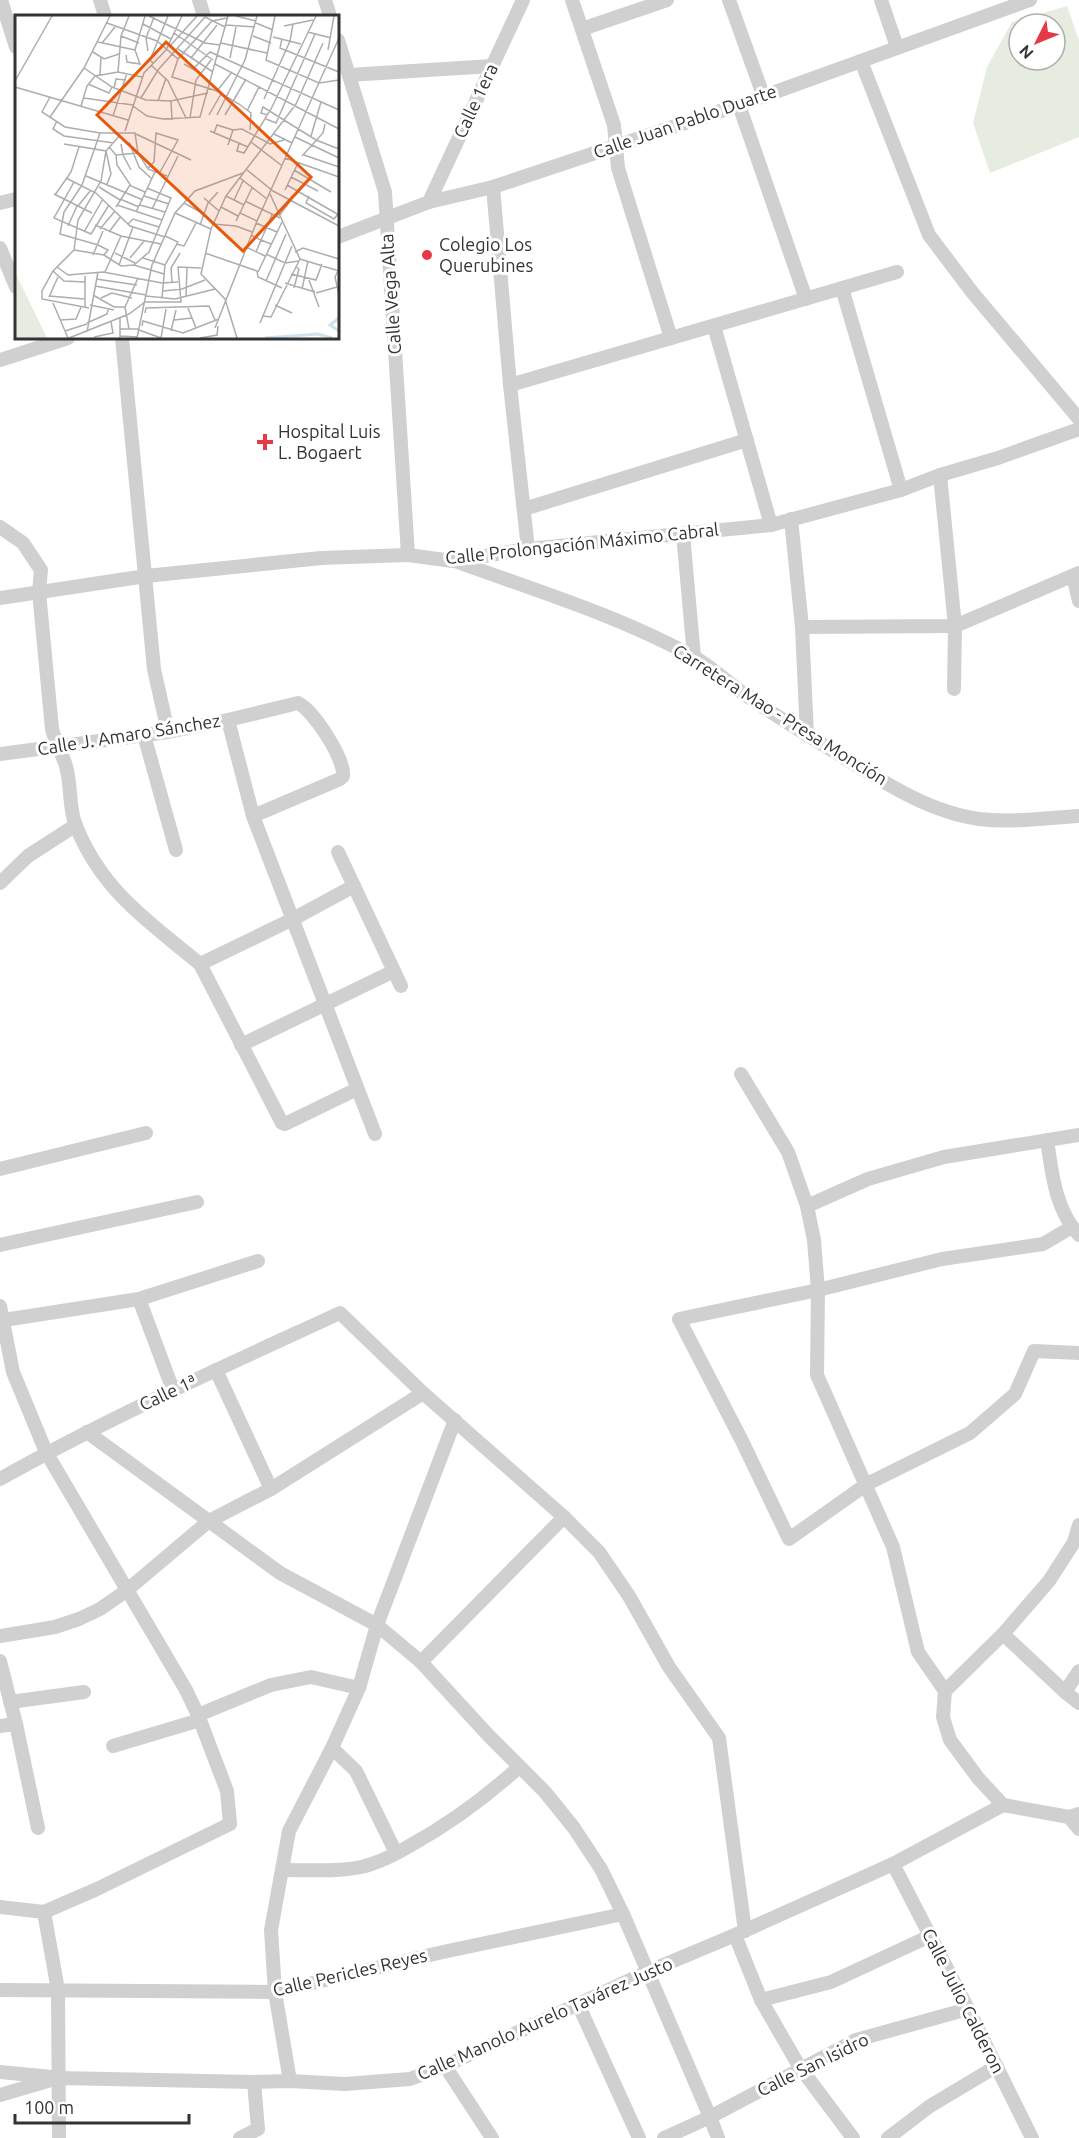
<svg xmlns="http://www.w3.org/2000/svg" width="1079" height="2138" font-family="Ubuntu,sans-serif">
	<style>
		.green { fill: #e6ecdf; fill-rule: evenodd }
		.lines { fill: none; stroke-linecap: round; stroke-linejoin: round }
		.minor { stroke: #d0d0d0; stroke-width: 14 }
		.poi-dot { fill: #e63946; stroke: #fff; stroke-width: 2 }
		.labels { text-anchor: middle; stroke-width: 6; stroke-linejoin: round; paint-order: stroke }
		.street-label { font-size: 18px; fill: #333; stroke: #fff }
		.poi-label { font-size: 18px; fill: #333; stroke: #fff; text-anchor: start }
		.inset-river { fill: none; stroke: #cfe2ee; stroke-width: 3 }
		.inset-road { fill: none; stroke: #adadad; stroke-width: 1.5 }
		.view { fill: #e8590c; fill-opacity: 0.15; stroke: #e8590c; stroke-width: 3 }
		.inset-edge { fill: none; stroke: #333; stroke-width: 3 }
	</style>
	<rect width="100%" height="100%" fill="#fff"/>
	<!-- green -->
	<path class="green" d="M 1067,6 L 1079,40 L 1079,137 L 990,173 L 973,123 L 987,67 L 1012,22 ZM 1019,24 L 1055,24 L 1055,60 L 1019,60 Z"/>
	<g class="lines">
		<!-- minor -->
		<g class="minor">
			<path d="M 1,0 L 16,47"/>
			<path d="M 100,0 L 105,16"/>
			<path d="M 199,0 L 204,16"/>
			<path d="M 325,0 L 330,16"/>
			<path d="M 572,0 L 614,125 L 618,168 L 671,338"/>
			<path d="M 729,0 L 763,95"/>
			<path d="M 881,0 L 897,47"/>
			<path d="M 582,29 L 667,0"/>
			<path d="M 338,40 L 385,192 L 408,555"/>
			<path d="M 861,61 L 929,235 L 972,292 L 1079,419"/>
			<path d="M 349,75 L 492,66"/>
			<path d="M 739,105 L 806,299"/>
			<path d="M 493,187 L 510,385 L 528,549"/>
			<path d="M 429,202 L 523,0"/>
			<path d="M 0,203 L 16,199"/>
			<path d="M 338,237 L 429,202 L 493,187 L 739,105 L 1030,0"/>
			<path d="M 0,248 L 16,287"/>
			<path d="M 842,288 L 901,490"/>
			<path d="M 714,326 L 771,525"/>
			<path d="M 122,338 L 154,669 L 168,732"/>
			<path d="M 0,360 L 68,338"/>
			<path d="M 510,385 L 897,272"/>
			<path d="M 940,475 L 955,626 L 954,689"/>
			<path d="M 524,509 L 747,440"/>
			<path d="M 791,519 L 802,627 L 807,735"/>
			<path d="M 0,527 L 23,543 L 41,570 L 39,592 L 52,729 C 55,741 61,752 65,763 C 72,783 68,807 76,826 C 102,891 149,922 200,964 L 293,919 L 354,886"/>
			<path d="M 683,534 L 694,657"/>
			<path d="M 455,561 C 534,590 617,615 692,656 C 711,666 728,683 747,696 C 776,716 806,734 835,752 C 879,779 927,812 979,819 C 1012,823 1046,818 1079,816"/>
			<path d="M 1073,576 L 1079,601"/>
			<path d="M 0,598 L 146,576 L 321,558 L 408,555 L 453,561 L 528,549 L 771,525 L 901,490 L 940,475 L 998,458 L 1079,429"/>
			<path d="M 802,627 L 955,626 L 1079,573"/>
			<path d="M 228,720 L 253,816 L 375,1134"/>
			<path d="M 144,735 L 176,850"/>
			<path d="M 0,754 L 168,732 L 228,720 L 298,703 C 314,711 345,759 343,776 L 340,779 L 253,816"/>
			<path d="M 338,852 L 401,986"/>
			<path d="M 0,883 L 28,856 L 76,825"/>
			<path d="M 200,964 L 282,1123 L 285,1124 L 357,1089"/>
			<path d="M 241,1045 L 394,971"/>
			<path d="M 741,1074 L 788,1152 L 807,1206 L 814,1240 L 818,1290 L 817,1375 L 893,1547 L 918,1652 L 945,1691"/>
			<path d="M 1047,1140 C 1052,1173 1055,1209 1079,1235"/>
			<path d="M 0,1169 L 146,1133"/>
			<path d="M 807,1206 L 868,1179 L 944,1157 L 1079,1135"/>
			<path d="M 1072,1227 L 1043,1244 L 942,1259 L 818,1290 L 679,1319 L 742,1441 L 789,1539 L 867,1484 L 970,1433 L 1015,1394 L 1034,1351 L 1079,1353"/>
			<path d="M 0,1245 L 197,1202"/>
			<path d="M 139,1299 L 173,1390"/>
			<path d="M 0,1306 L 13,1372 L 46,1452 L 186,1690 L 198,1715 L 227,1791 L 230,1824 L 97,1889 L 44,1912 L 0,1907"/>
			<path d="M 4,1320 L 139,1299 L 258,1261"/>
			<path d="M 216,1370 L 271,1489"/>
			<path d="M 87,1432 L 280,1573 L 377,1625 L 421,1662 L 489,1736 L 545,1792 L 574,1828 L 601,1869 L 623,1914 L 710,2117 L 718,2138"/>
			<path d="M 0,1479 C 110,1417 225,1366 340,1313 L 423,1393 L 564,1517 L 599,1552 L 629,1596 L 669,1667 L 719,1738 L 745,1931"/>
			<path d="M 1079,1525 L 1074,1542 L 1049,1581 L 1003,1634 L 945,1691 L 943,1717 L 950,1740 L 978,1778 L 1003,1805 L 1069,1817 L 1079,1814"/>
			<path d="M 1003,1634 L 1065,1692 L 1079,1703"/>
			<path d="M 0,1636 L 55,1627 L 79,1619 L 100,1609 L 126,1591 L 209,1521 L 271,1489 L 423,1393"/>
			<path d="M 0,1661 L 16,1724 L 38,1828"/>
			<path d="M 421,1662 L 564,1517"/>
			<path d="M 1065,1692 L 1079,1671"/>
			<path d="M 10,1702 L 84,1692"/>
			<path d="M 198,1715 L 271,1685 L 311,1677 L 359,1688"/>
			<path d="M 0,1726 L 16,1724"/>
			<path d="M 113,1746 L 200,1720"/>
			<path d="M 332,1748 L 356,1771 L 396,1853"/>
			<path d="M 1069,1817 L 1079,1829"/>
			<path d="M 893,1864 L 968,2009 L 1032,2138"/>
			<path d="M 283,1870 C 308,1870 336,1872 361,1867 C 379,1863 396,1854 411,1845 C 451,1823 486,1797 519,1767"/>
			<path d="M 44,1912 L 58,1990 L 59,2138"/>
			<path d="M 735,1935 L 761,2000 L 799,2066 L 853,2138"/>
			<path d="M 0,1990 L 275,1992 L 443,1952 L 623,1914"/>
			<path d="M 761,2000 L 831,1982 L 930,1936"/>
			<path d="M 578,2004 L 639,2138"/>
			<path d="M 445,2066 L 492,2138"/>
			<path d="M 0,2072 L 52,2077"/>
			<path d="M 290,2081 L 275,1992 L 271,1930 L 289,1831 L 332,1748 L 359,1688 L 377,1625 L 455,1420"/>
			<path d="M 0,2095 L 58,2078 L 254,2082 L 290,2081 L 345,2084 L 410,2079 L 445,2066 L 647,1972 L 735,1935 L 893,1864 L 1003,1805"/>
			<path d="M 240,2138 L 258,2129 L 254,2082"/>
			<path d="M 664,2138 L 710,2117 L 856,2040 L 968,2009"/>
			<path d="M 888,2138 L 930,2106 L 997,2066"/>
		</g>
	</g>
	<!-- markers -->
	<g class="poi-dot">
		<circle cx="427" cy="255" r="6"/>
		<path d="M262 433h6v6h6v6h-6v6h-6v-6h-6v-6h6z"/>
	</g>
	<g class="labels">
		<!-- street labels -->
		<g class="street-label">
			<text transform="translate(476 101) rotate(-65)" y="6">Calle 1era</text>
			<text transform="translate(685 122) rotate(-19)" y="6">Calle Juan Pablo Duarte</text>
			<text transform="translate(391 294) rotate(-94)" y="6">Calle Vega Alta</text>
			<text transform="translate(582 544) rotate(-6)" y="6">Calle Prolongación Máximo Cabral</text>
			<text transform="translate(780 715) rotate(32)" y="6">Carretera Mao - Presa Monción</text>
			<text transform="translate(129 735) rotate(-9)" y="6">Calle J. Amaro Sánchez</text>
			<text transform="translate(168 1393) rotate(-25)" y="6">Calle 1ª</text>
			<text transform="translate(350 1973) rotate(-13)" y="6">Calle Pericles Reyes</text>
			<text transform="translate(963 2001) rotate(63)" y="6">Calle Julio Calderon</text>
			<text transform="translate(545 2019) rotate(-24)" y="6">Calle Manolo Aurelo Tavárez Justo</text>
			<text transform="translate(813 2065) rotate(-26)" y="6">Calle San Isidro</text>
		</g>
		<!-- poi labels -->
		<g class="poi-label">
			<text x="439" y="251">Colegio Los<tspan x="439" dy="21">Querubines</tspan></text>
			<text x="278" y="438">Hospital Luis<tspan x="278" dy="21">L. Bogaert</tspan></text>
		</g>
	</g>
	<!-- overview -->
	<g transform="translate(15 15)">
		<rect width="324" height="324" fill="#fff"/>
		<path d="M 0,257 L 32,323 L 0,323 Z" fill="#e6ecdf"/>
		<path class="inset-river" d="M 324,303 L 315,310 L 324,316M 250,323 L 303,319 L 317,323"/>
		<path class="inset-road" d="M 134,1 L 190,28 L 205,30M 221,1 L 241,6M 260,1 L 251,45 L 304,68 L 324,65M 190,2 L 210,12M 212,3 L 197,6 L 163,44 L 157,62 L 202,76 L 224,89 L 236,98 L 235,115M 92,8 L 142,26 L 163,44M 241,8 L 258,15M 128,9 L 156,24M 211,10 L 240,12M 269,11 L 298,5M 293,17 L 316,23M 159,18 L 198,45M 106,21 L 124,28M 238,21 L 256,28M 258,22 L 286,29M 267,24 L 265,33 L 324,57M 83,27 L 120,35M 87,28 L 100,12M 206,28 L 252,38M 154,32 L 182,1M 163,34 L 198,57M 313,35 L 319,1M 133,36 L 131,23 L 139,2M 78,37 L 89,44 L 104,39M 111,40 L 112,47 L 125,49 L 120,35 L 130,1M 176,43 L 202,10M 215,43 L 221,12M 138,48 L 135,45 L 153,1M 169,49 L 185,58M 200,49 L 324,114M 136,50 L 153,66 L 171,103M 69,53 L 97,72 L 131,85 L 156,86 L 193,78M 178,54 L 195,37 L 324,95M 103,57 L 106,21 L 114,1M 85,60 L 86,42M 0,66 L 37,1M 73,69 L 94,78 L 97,72M 0,72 L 113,105M 99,73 L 101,64 L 111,65M 202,76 L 217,57M 35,82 L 27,97 L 50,112 L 85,118 L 120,118 L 123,138 L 133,154 L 152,161M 69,83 L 118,90M 126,83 L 143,55 L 190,2M 249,84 L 275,26 L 278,9M 143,86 L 151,63M 156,86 L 157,105M 66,91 L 72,71 L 80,61 L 103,57 L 127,62M 118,91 L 132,101 L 148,104 L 185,102 L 213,1M 232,96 L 244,72M 194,100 L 206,79M 202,100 L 230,45 L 242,1M 210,100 L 231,64M 253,100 L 246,98 L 248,92 L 301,125 L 324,134M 98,101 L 112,58M 35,102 L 69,53 L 95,1M 175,103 L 181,65 L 196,45M 251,104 L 261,108 L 300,19M 42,106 L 38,114 L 49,121 L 99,128M 110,116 L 129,58 L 151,35 L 167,1M 195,116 L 233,132M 199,118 L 202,110 L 218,115M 121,119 L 176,145M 259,119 L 277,128M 296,121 L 306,87M 280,122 L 324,143M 114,127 L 124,152 L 137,164M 236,127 L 266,150M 224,128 L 222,136 L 229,138 L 256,94 L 301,1M 49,129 L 91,136 L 96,159 L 92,169M 106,129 L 108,140 L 116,155M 213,130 L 218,115 L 227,114 L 255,129 L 269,125M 94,132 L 101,140 L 123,138M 101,140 L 102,150 L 116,171 L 130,177M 289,140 L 324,152M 287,141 L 308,118 L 310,109M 270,143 L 324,162M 133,153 L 139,147 L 141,118 L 163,125 L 145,157M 232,155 L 258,176 L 324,211M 279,155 L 316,177M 71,161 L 128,185M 276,162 L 303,176M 51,163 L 81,178 L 115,211 L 150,222M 225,163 L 252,184M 59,167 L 39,203 L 76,219 L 94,190M 67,170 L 49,197 L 45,219 L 83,230 L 93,235 L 89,240M 67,170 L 85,118M 272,170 L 324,200M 84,172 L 105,185M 270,175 L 283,148M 39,179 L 77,198M 255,179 L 285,244M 40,180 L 56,157 L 64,132M 129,181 L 154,189M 211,181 L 229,190M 294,181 L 291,188 L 319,204 L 323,199M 189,183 L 204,196M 105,184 L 124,192M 219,185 L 228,166M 230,186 L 265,203M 169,188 L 189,199M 102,190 L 147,205M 125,190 L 150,197M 63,191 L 76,175M 101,192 L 115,170M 206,192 L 223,201M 137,194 L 163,141M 121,197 L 140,157M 160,198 L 196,214M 225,198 L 242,206M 264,201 L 276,185M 221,206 L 237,173M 241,208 L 262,217M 113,209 L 118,204 L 144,212M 198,209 L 221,211 L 237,217M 80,210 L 106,221 L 146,229M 185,210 L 193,188 L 203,177M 53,211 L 62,191M 85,214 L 100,196M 69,217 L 88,184M 94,217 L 106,201M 236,220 L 246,225 L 241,237M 161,229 L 169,231 L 181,208M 256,229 L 246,225 L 257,200M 231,232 L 250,241M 59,235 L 89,240 L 106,251 L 119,250 L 149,259M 280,237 L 288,233 L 324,244M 100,238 L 120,248M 190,238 L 242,256 L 243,262 L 267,273M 251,239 L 270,248 L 284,246M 78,240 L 88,216M 115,243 L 129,226M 128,243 L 150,250M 285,244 L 324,256M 104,250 L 118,212M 119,250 L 134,237 L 156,183 L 132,173M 42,252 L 53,260 L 88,257 L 147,268 L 163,267M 38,256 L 49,266 L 71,267M 323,256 L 320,262 L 324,280M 90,257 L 106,221M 243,257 L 267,207M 276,259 L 301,265 L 307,249M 81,264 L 122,270M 294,265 L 304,292M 251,266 L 271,219M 157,267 L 156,253 L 165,238M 270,268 L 300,277M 80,271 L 131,280M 279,273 L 284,254 L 281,252M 287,274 L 293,246M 148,276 L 167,274 L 190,265M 301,278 L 322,272M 78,280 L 99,292 L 110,292 L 123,263M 34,281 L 69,284M 131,281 L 160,284 L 200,274M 171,281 L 172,253M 34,282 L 43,262M 86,283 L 97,278 L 117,283M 147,283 L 150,250 L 163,227 L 150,221M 38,288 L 53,323M 75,290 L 99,295M 260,290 L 277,298M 70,292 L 70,261M 110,292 L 114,314M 74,293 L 27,284 L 27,276 L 38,256 L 59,235 L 63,205 L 86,166 L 91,136 L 105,120M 173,293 L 181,313M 130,298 L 131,293 L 194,291 L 200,305M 248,301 L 256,302 L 285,244M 105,303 L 105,323M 45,305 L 61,304 L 66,292M 159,305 L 177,303M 72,308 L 92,299 L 93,295M 245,308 L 277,231M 127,311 L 128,306 L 168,318 L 204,304M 200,313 L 242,206 L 324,23M 105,314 L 124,314M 124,315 L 146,323M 50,316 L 72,309M 156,316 L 161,295M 72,317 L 83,257M 105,321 L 123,322M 79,322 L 98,318 L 96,307M 54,323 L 114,299 L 130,287 L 166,287 L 163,252 L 186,253M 122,323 L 137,250 L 160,198 L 180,176 L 228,158M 146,323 L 151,294M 185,323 L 202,320 L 203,311M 222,323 L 210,284 L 186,259 L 196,214 L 211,181 L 281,89 L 308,28"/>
		<path class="view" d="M 151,27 L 296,162 L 228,236 L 82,100 Z"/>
		<rect width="324" height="324" class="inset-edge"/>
	</g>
	<!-- north arrow -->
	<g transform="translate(1037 42) rotate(227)"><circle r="28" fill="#ffffff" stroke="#adadad" stroke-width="1.5"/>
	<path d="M0-4.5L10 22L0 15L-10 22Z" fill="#e63946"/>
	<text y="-9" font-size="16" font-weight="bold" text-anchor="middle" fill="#333333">N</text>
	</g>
	<!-- scale -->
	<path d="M15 2114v9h174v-9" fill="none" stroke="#333333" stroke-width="3"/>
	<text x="24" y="2114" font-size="18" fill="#333333" stroke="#ffffff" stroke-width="4.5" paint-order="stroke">100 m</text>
</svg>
